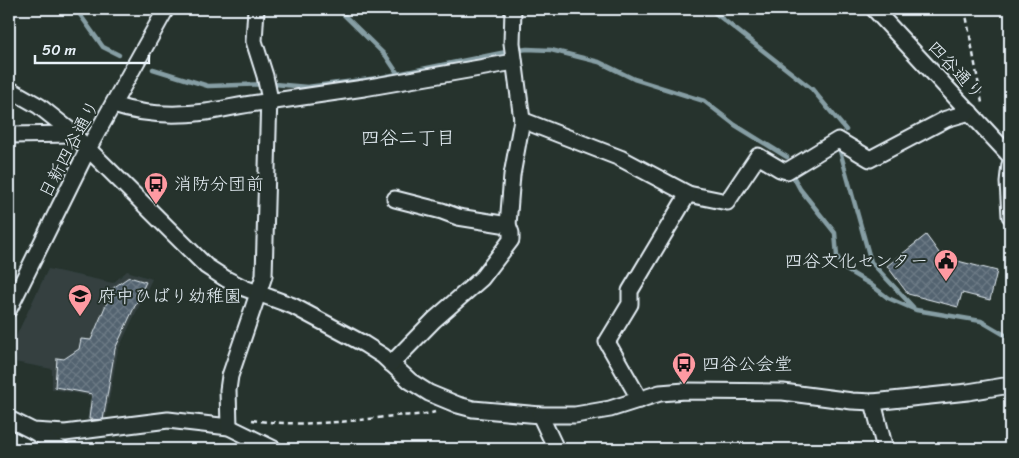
<svg xmlns="http://www.w3.org/2000/svg" width="1019" height="458" font-family="Sriracha,'Klee One',sans-serif">
	<style>
		.built { fill: #344141 }
		.lines { fill: none; stroke-linecap: round; stroke-linejoin: round }
		.stream { stroke: #869ea4; stroke-width: 4.5 }
		.building { fill: url(#building-cross-hatch); stroke: #e8f1f8 }
		.minor-casing { stroke: #e8f1f8; stroke-width: 19 }
		.path { stroke: #e8f1f8; stroke-width: 2.5; stroke-dasharray: 5 4; stroke-linecap: butt }
		.minor { stroke: #26332d; stroke-width: 15 }
		.labels { text-anchor: middle; stroke-width: 4; stroke-linejoin: round; paint-order: stroke }
		.street-label { font-size: 18px; fill: #e8f1f8; stroke: #26332d }
		.poi-label { font-size: 18px; fill: #e8f1f8; stroke: #26332d; text-anchor: start }
		.neighbourhood-label { font-size: 19px; fill: #e8f1f8; stroke: #26332d }
	</style>
	<defs>
		<pattern id="building-cross-hatch" width="8" height="8" patternUnits="userSpaceOnUse" patternTransform="scale(1.25)"><rect width="8" height="8" fill="#536370"/><path d="M0 0l8 8M0 8l8-8" fill="none" stroke="#6c7a85"/></pattern>
	</defs>
	<rect width="100%" height="100%" fill="#26332d"/>
	<filter id="ink" filterUnits="userSpaceOnUse"><feTurbulence type="fractalNoise" baseFrequency=".02" numOctaves="2"/><feDisplacementMap in="SourceGraphic" scale="10" xChannelSelector="R" yChannelSelector="G"/><feConvolveMatrix kernelMatrix="1 2 1 2 8 2 1 2 1" color-interpolation-filters="sRGB"/></filter>
	<g filter="url(#ink)">
		<!-- built -->
		<path class="built" d="M 48,269 L 113,283 L 127,271 L 152,279 L 118,350 L 105,422 L 86,425 L 91,396 L 52,389 L 52,369 L 9,361 L 9,351 Z"/>
		<g class="lines">
			<!-- stream -->
			<g class="stream">
				<path d="M 76,9 L 103,47 L 119,55"/>
				<path d="M 345,9 L 342,13 L 386,56 L 398,74"/>
				<path d="M 712,9 L 715,13 L 812,89 L 846,130"/>
				<path d="M 153,69 L 208,86 L 274,84 L 307,87 L 378,78 L 506,52 L 527,49 L 551,50 L 599,62 L 634,79 L 704,101 L 735,125 L 787,157"/>
				<path d="M 840,151 L 871,262 L 913,307"/>
				<path d="M 793,176 L 800,189 L 835,233 L 837,256 L 843,268 L 870,284 L 888,298 L 916,310 L 981,321 L 1010,338"/>
			</g>
		</g>
		<!-- building -->
		<g class="building">
			<path d="M 926,235 L 942,257 L 997,271 L 990,300 L 962,293 L 958,307 L 908,294 L 887,266 Z"/>
			<path d="M 129,277 L 146,282 L 115,349 L 103,420 L 89,419 L 92,394 L 55,387 L 57,358 L 64,359 L 79,349 L 81,339 L 91,340 L 113,288 Z"/>
		</g>
		<g class="lines">
			<!-- minor casing -->
			<g class="minor-casing">
				<g id="minor">
					<path d="M 874,9 L 1010,156"/>
					<path d="M 9,89 L 39,106 L 68,129 L 206,266 L 226,279 L 244,288 L 293,306 L 364,344 L 383,356 L 410,381 L 429,393 L 458,405 L 473,409 L 540,415 L 575,415 L 610,409 L 660,393 L 685,391 L 783,392 L 852,401 L 873,402 L 968,392 L 1010,385"/>
					<path d="M 113,105 C 143,115 175,116 206,112 C 227,109 247,103 268,102 L 364,88 L 514,62"/>
					<path d="M 522,120 L 620,158 L 688,194 L 727,202 L 758,156 L 780,169 L 787,171 L 838,140 L 870,159 L 946,119 L 970,112"/>
					<path d="M 9,135 L 74,134"/>
					<path d="M 1010,164 L 1008,182 L 1010,216"/>
					<path d="M 508,225 L 512,175 L 522,120 L 512,43 L 513,9"/>
					<path d="M 9,309 L 88,149 L 166,9"/>
					<path d="M 391,364 L 434,320 L 482,278 L 511,240 L 511,233 L 508,225 L 458,217 L 442,211 L 395,199"/>
					<path d="M 640,400 L 607,342 L 630,304 L 630,291 L 688,194"/>
					<path d="M 873,402 L 884,445 L 884,449"/>
					<path d="M 540,415 L 556,449"/>
					<path d="M 9,419 L 33,431 L 65,433 L 168,420 L 229,427 L 274,449"/>
					<path d="M 229,427 L 228,390 L 230,376 L 264,276 L 269,95 L 265,76 L 254,41 L 256,9"/>
					<path d="M 33,431 L 61,449"/>
				</g>
			</g>
			<!-- path -->
			<g class="path">
				<path d="M 965,9 L 982,103"/>
				<path d="M 252,420 C 300,427 346,422 393,416 C 407,415 422,416 435,412"/>
			</g>
			<!-- minor -->
			<use href="#minor" class="minor"/>
		</g>
	</g>
	<!-- icons -->
	<defs>
		<g id="bus-pin" transform="scale(1.25)"><path d="M0 17L-7.5 6A9.5 9.5 0 1 1 7.5 6Z" fill="#ff9aa2" stroke="#26332d"/><path d="M-5-6H5V4H4V6H2V4H-2V6H-4V4H-5ZM-3.5-4V0h7V-4ZM-3.5 1.2v1.5H-2V1.2ZM2 1.2v1.5H3.5V1.2Z" fill="#111"/></g>
		<g id="civic-pin" transform="scale(1.25)"><path d="M0 17L-7.5 6A9.5 9.5 0 1 1 7.5 6Z" fill="#ff9aa2" stroke="#26332d"/><path d="M-.6-6.5H3V-4.5H.6V-3L4-1V1h2V6H-6V1h2V-1L-.6-3ZM-1.2 2.5V6h2.4V2.5Z" fill="#111"/></g>
		<g id="school-pin" transform="scale(1.25)"><path d="M0 17L-7.5 6A9.5 9.5 0 1 1 7.5 6Z" fill="#ff9aa2" stroke="#26332d"/><path d="M0-5L7-2L0 1L-7-2ZM-4 1L0 2.5L4 1V4Q0 6-4 4Z" fill="#111"/></g>
	</defs>
	<g fill-rule="evenodd">
		<use href="#bus-pin" x="156" y="184"/>
		<use href="#civic-pin" x="946" y="261"/>
		<use href="#school-pin" x="80" y="296"/>
		<use href="#bus-pin" x="684" y="364"/>
	</g>
	<g class="labels">
		<!-- street labels -->
		<g class="street-label">
			<text transform="translate(956 70) rotate(47)" y="6">四谷通り</text>
			<text transform="translate(69 149) rotate(-62)" y="6">日新四谷通り</text>
		</g>
		<!-- poi labels -->
		<g class="poi-label">
			<text x="174" y="190">消防分団前</text>
			<text x="928" y="267" text-anchor="end">四谷文化センター</text>
			<text x="98" y="302">府中ひばり幼稚園</text>
			<text x="702" y="370">四谷公会堂</text>
		</g>
		<!-- neighbourhood labels -->
		<g class="neighbourhood-label">
			<text x="408" y="144">四谷二丁目</text>
		</g>
	</g>
	<!-- margin -->
	<rect width="1019" height="458" fill="none" stroke="#26332d" stroke-width="30"/>
	<rect x="15" y="15" width="989" height="428" fill="none" stroke="#e8f1f8" stroke-width="2" filter="url(#ink)"/>
	<!-- scale -->
	<path d="M35 55v8h114v-8" fill="none" stroke="#e8f1f8" stroke-width="2.5"/>
	<text x="42" y="55" font-size="15" fill="#e8f1f8" stroke="#26332d" stroke-width="4" paint-order="stroke">50 m</text>
</svg>
